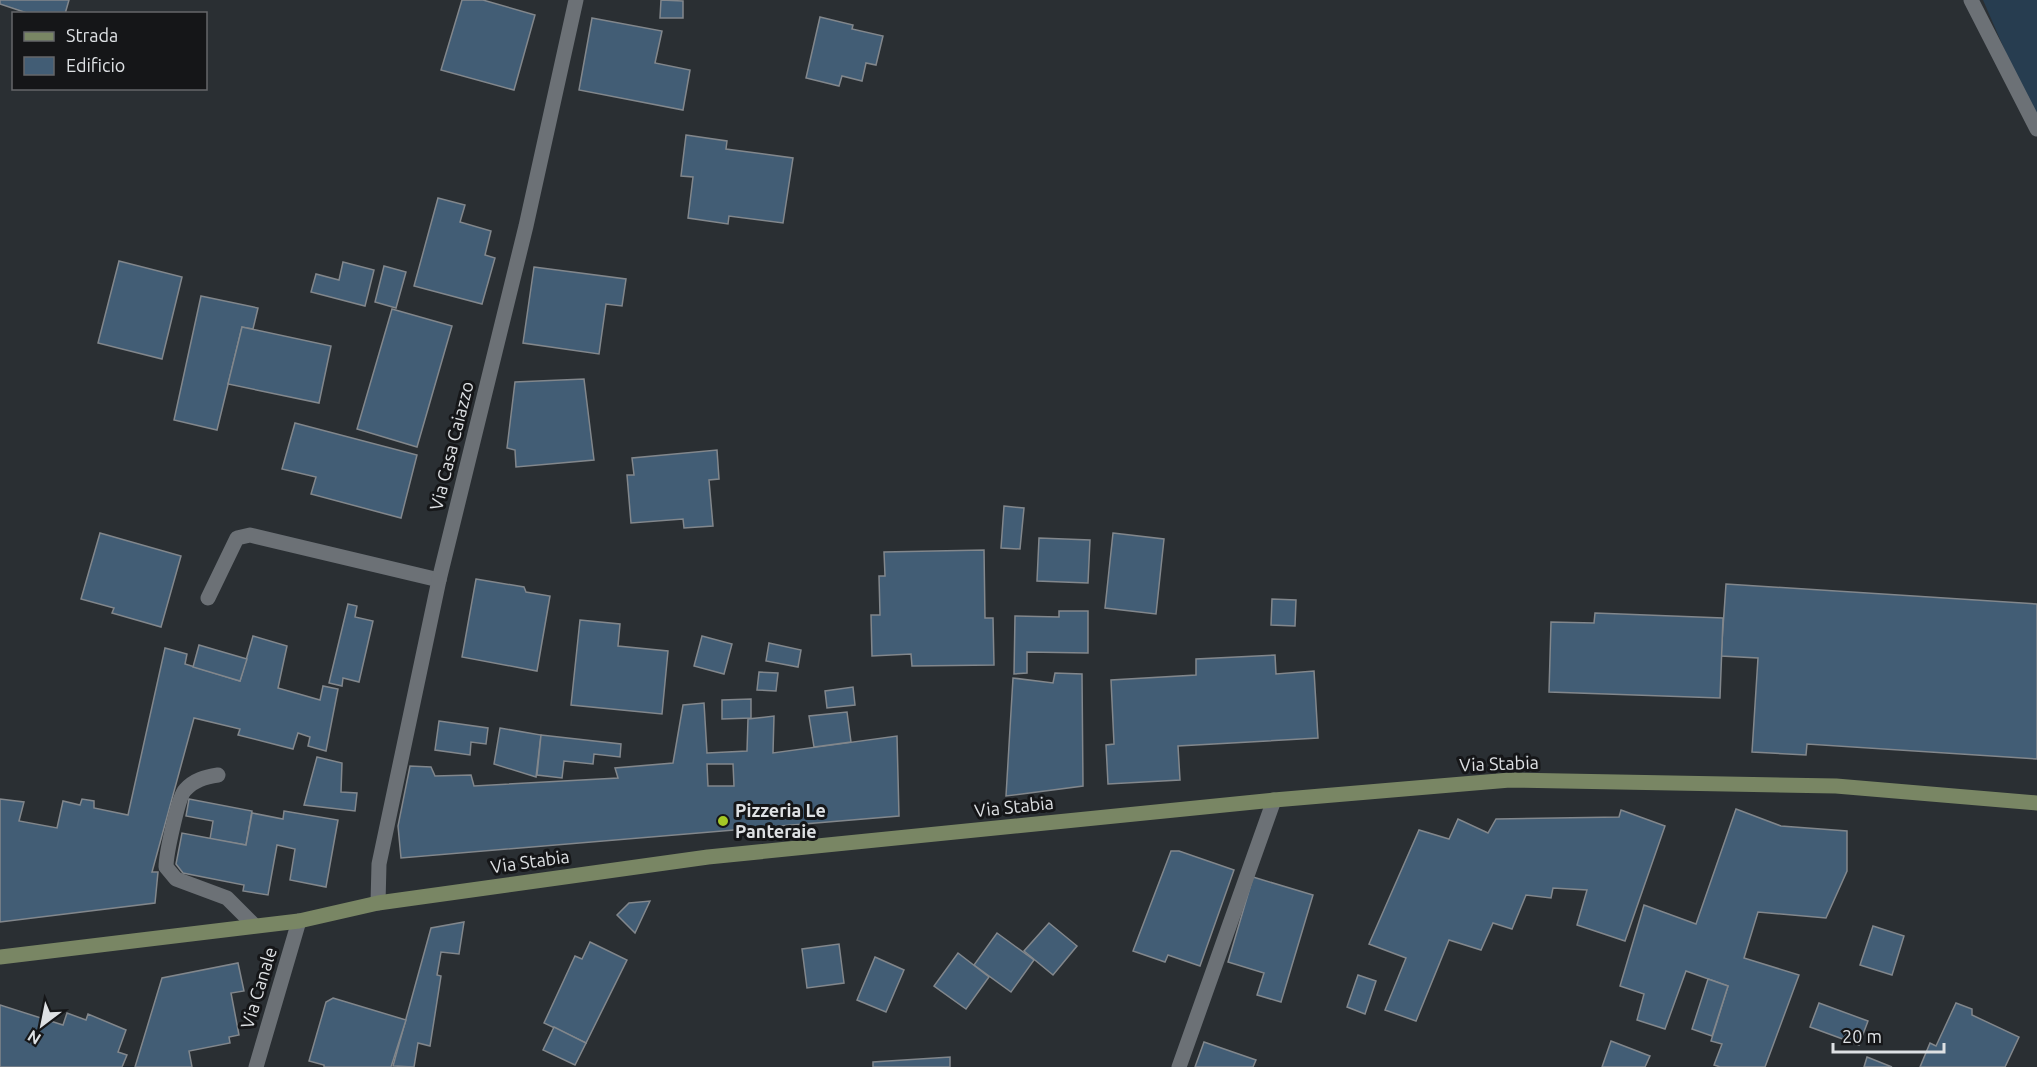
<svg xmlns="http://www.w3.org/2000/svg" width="2037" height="1067" font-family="Ubuntu,sans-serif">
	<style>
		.green { fill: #273d50 }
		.building { fill: #425d75; stroke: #82878c; stroke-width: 1.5; fill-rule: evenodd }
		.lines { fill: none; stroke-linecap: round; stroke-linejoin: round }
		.lane { stroke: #6c7176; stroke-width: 15 }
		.street { stroke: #6c7176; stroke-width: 15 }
		.secondary { stroke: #798664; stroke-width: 15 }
		.poi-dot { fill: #a4c825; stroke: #151618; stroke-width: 2 }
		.labels { text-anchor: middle; stroke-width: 6; stroke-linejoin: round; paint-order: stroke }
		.street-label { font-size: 18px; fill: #dee1e4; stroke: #151618 }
		.poi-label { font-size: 18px; font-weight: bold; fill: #dee1e4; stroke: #151618; text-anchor: start }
	</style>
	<rect width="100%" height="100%" fill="#2a2f33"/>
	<!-- green -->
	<path class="green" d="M 1983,0 L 2037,0 L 2037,122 L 2035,120 Z"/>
	<!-- building -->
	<g class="building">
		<path d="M 0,0 L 69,0 L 65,14 L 30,14 L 0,4 Z"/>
		<path d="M 462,0 L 483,0 L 535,15 L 514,90 L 441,70 Z"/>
		<path d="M 661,0 L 683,1 L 683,18 L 660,18 Z"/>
		<path d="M 820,17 L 853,25 L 852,29 L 883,36 L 876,65 L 866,63 L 862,81 L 842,76 L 839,86 L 806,78 Z"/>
		<path d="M 592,18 L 662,31 L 655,63 L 690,70 L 683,110 L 579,90 Z"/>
		<path d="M 686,135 L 727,141 L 726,149 L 793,158 L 783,223 L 729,216 L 728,224 L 688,218 L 693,177 L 681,176 Z"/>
		<path d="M 438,198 L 465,205 L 460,222 L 491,231 L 485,255 L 495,258 L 482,304 L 414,286 Z"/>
		<path d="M 119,261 L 182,277 L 162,359 L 98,343 Z"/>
		<path d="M 343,262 L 374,270 L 365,306 L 311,292 L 316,274 L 339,280 Z"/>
		<path d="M 384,266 L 406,272 L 396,308 L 375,302 Z"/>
		<path d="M 534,267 L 626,279 L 622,306 L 606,304 L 599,354 L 523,343 Z"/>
		<path d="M 201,296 L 258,308 L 253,329 L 242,327 L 217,430 L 174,420 Z"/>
		<path d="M 392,309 L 452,326 L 417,447 L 357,429 Z"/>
		<path d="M 242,327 L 331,346 L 319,403 L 228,384 Z"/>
		<path d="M 584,379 L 594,460 L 516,467 L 515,450 L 507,448 L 515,382 Z"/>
		<path d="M 295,423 L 417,455 L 401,518 L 311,494 L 316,477 L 282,469 Z"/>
		<path d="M 717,450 L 719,479 L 709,480 L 713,526 L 684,528 L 683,519 L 631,523 L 627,475 L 634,475 L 632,458 Z"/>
		<path d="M 1004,506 L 1024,508 L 1020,549 L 1001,548 Z"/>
		<path d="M 100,533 L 181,556 L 161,627 L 112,613 L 114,608 L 81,599 Z"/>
		<path d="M 1113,533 L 1164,539 L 1156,614 L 1105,608 Z"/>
		<path d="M 1039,538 L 1090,540 L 1088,583 L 1037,581 Z"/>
		<path d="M 984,550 L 985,618 L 993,618 L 994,665 L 912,666 L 911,654 L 872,656 L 871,615 L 880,615 L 879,576 L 885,576 L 884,552 Z"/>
		<path d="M 476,579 L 524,587 L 526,592 L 550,596 L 537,671 L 462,657 Z"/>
		<path d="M 1726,584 L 2037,604 L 2037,759 L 1807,744 L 1806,755 L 1752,752 L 1758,658 L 1721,656 Z"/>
		<path d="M 1272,599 L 1296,600 L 1295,626 L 1271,625 Z"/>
		<path d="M 348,604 L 357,606 L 355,617 L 373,621 L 359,682 L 343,678 L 342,686 L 329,683 Z"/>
		<path d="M 1059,611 L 1088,611 L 1088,653 L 1027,652 L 1027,673 L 1014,674 L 1015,616 L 1059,617 Z"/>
		<path d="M 1595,613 L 1723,618 L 1720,698 L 1549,692 L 1551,622 L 1594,623 Z"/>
		<path d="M 580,620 L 620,624 L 618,646 L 668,651 L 662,714 L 571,705 Z"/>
		<path d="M 253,636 L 287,646 L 278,688 L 320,700 L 323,686 L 338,689 L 326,751 L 308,746 L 310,737 L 298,733 L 293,749 L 238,735 L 240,729 L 194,718 L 152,872 L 158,872 L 155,903 L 0,922 L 0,799 L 24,802 L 19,821 L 57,828 L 63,801 L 80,805 L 82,799 L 94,801 L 94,808 L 128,815 L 165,648 L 187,654 L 185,664 L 240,681 Z"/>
		<path d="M 702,636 L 732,644 L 724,674 L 694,666 Z"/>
		<path d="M 769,643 L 801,650 L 798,667 L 766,661 Z"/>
		<path d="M 199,645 L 247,659 L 240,681 L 193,667 Z"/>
		<path d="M 1275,655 L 1276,674 L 1314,671 L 1318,738 L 1178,746 L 1180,780 L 1108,784 L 1106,745 L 1114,744 L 1111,680 L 1196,675 L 1196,659 Z"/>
		<path d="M 759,672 L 778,673 L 776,691 L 757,690 Z"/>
		<path d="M 1055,673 L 1082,674 L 1083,786 L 1006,796 L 1013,678 L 1053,683 Z"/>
		<path d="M 853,687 L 855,705 L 827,708 L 825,691 Z"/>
		<path d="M 751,699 L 751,718 L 722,719 L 722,700 Z"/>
		<path d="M 704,703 L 707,753 L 747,751 L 748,719 L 774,716 L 773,753 L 897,736 L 899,816 L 401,858 L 398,826 L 410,766 L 431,767 L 435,776 L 471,775 L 474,786 L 618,778 L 615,768 L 673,763 L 683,705 ZM 707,764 L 733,764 L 734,786 L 708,786 Z"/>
		<path d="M 847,712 L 851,742 L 814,747 L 809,716 Z"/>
		<path d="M 439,721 L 488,728 L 486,744 L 471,742 L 470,755 L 435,750 Z"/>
		<path d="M 500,728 L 541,735 L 536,777 L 494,764 Z"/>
		<path d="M 541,735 L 621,744 L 620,757 L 594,754 L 593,764 L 564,761 L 562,778 L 537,775 Z"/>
		<path d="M 317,757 L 342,763 L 341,792 L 357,793 L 355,811 L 304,805 Z"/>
		<path d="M 189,799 L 252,811 L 246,845 L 210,839 L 213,821 L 186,816 Z"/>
		<path d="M 1736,809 L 1781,826 L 1847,831 L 1847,871 L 1826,918 L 1758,912 L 1744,958 L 1799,975 L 1765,1067 L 1720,1067 L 1714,1065 L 1722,1044 L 1711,1041 L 1728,986 L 1686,971 L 1665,1029 L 1637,1020 L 1644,994 L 1620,986 L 1644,905 L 1696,924 Z"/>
		<path d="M 1621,810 L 1665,826 L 1625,941 L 1577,925 L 1587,890 L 1553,888 L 1551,898 L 1526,895 L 1512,929 L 1493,923 L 1481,950 L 1449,940 L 1416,1021 L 1385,1010 L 1406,958 L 1369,944 L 1419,830 L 1449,839 L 1458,819 L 1488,833 L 1496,819 L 1619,817 Z"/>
		<path d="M 284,811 L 338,820 L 326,887 L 290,880 L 295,849 L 277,845 L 268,895 L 243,891 L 244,885 L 183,873 L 176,864 L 182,833 L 246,845 L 252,813 L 283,819 Z"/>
		<path d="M 1171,851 L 1179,851 L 1234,870 L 1200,966 L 1168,955 L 1165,962 L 1133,951 Z"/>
		<path d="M 1253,877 L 1313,895 L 1281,1002 L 1257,995 L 1264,973 L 1228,962 Z"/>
		<path d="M 650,901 L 635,933 L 617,915 L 629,903 Z"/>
		<path d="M 464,922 L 459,954 L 441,952 L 437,975 L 441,976 L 430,1046 L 418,1043 L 414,1067 L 393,1066 L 431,928 Z"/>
		<path d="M 1049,923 L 1077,946 L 1053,975 L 1024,951 Z"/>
		<path d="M 1873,926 L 1904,936 L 1892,975 L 1860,965 Z"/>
		<path d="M 997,933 L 1034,960 L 1011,992 L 974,965 Z"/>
		<path d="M 590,942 L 627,960 L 586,1043 L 544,1023 L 575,956 L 582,959 Z"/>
		<path d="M 839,944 L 844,983 L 807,988 L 802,949 Z"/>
		<path d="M 958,953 L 989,977 L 966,1009 L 934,986 Z"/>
		<path d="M 875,957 L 904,970 L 886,1012 L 857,1000 Z"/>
		<path d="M 238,963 L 244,991 L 231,993 L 239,1035 L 229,1037 L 230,1043 L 189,1051 L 192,1067 L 135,1067 L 162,978 Z"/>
		<path d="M 1358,975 L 1376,981 L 1365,1014 L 1347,1007 Z"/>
		<path d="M 1708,979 L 1728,986 L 1712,1036 L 1692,1029 Z"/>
		<path d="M 333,998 L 406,1020 L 391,1067 L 324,1067 L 324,1065 L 309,1061 L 326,1002 Z"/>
		<path d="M 1819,1003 L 1868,1021 L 1859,1045 L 1810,1027 Z"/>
		<path d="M 1956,1003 L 1972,1009 L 1972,1015 L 2019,1037 L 2005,1067 L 1920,1067 L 1930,1043 L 1936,1046 Z"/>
		<path d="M 0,1005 L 63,1025 L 67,1013 L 86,1020 L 88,1014 L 126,1030 L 118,1052 L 127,1055 L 122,1067 L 0,1067 Z"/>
		<path d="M 554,1027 L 586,1043 L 575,1065 L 543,1050 Z"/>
		<path d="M 1611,1041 L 1650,1056 L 1645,1067 L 1602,1067 Z"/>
		<path d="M 1204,1042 L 1256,1060 L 1253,1067 L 1195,1067 Z"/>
		<path d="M 950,1057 L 950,1067 L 873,1067 L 873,1062 Z"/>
		<path d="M 1867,1057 L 1892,1067 L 1864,1067 Z"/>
	</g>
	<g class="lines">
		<!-- lane -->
		<g class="lane">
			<path d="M 1971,0 L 2037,129"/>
			<path d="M 208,598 L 237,538 L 250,535 L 439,580"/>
			<path d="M 218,775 C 205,777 194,780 185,790 C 178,797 166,855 166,867 L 176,879 L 227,898 L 254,925"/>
			<path d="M 1179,1067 L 1274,800"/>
		</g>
		<!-- street -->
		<g class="street">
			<path d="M 378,903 L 379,864 L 439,580 L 526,226 L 576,0"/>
			<path d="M 256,1067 L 299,921"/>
		</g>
		<!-- secondary -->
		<path class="secondary" d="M 0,957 L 299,921 L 378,903 L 708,857 L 1274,800 L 1510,780 L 1836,786 L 2037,803"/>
	</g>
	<!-- markers -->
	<circle class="poi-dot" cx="723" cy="821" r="6"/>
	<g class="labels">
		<!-- street labels -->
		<g class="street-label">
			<text transform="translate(452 446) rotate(-76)" y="6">Via Casa Caiazzo</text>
			<text transform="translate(1499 764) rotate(-2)" y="6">Via Stabia</text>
			<text transform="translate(1014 807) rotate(-6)" y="6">Via Stabia</text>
			<text transform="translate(530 862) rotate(-8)" y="6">Via Stabia</text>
			<text transform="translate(259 988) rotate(-73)" y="6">Via Canale</text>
		</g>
		<!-- poi labels -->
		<g class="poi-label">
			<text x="735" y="817">Pizzeria Le<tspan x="735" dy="21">Panteraie</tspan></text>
		</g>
	</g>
	<!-- legend -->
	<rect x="12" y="12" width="195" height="78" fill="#151618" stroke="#65676a" stroke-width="1.5"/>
	<rect x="24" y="32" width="30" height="9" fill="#798664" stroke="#65676a" stroke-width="1.5"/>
	<text x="66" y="42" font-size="18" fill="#dee1e4">Strada</text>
	<rect x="24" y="57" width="30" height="18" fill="#425d75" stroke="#65676a" stroke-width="1.5"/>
	<text x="66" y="72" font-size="18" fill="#dee1e4">Edificio</text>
	<!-- north arrow -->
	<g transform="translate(42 1025) rotate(212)" stroke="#151618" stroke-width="4.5" paint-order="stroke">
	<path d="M0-4.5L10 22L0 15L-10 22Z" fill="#dee1e4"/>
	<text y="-9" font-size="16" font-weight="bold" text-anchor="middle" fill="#dee1e4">N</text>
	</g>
	<!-- scale -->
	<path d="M1833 1043v9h111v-9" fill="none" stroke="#dee1e4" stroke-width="3"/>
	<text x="1842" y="1043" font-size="18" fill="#dee1e4" stroke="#151618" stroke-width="4.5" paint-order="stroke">20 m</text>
</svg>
